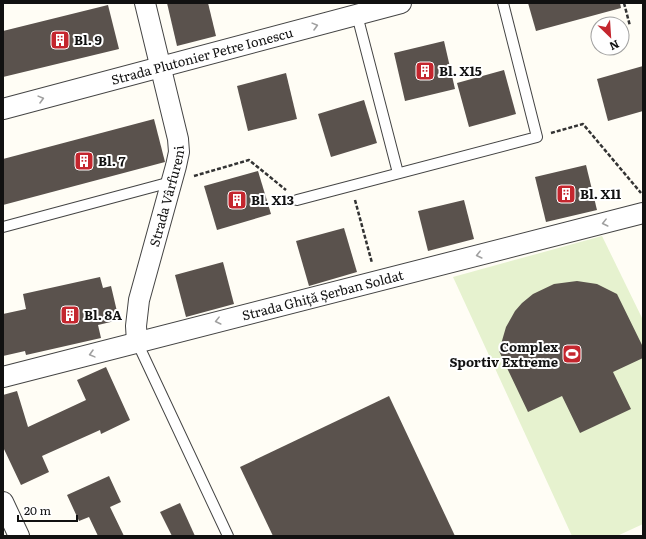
<svg xmlns="http://www.w3.org/2000/svg" width="646" height="539" font-family="Literata,serif">
	<style>
		.pitch { fill: #e6f2cf }
		.building { fill: #5a524d }
		.lines { fill: none; stroke-linecap: round; stroke-linejoin: round }
		.lane-casing { stroke: #444; stroke-width: 12 }
		.street-casing { stroke: #444; stroke-width: 22 }
		.path { stroke: #333; stroke-width: 2.5; stroke-dasharray: 4 2; stroke-linecap: butt }
		.lane { stroke: #fff; stroke-width: 10 }
		.street { stroke: #fff; stroke-width: 20 }
		.oneway { stroke: #a0a0a0 }
		.labels { text-anchor: middle; stroke-width: 4; stroke-linejoin: round; paint-order: stroke }
		.poi-label { font-size: 13px; font-weight: bold; fill: #111; stroke: #fff; text-anchor: start }
		.street-label { font-size: 13px; fill: #111; stroke: #fff }
	</style>
	<rect width="100%" height="100%" fill="#fffdf5"/>
	<!-- pitch -->
	<path class="pitch" d="M 602,236 L 643,320 L 643,524 L 617,536 L 572,536 L 453,277 Z"/>
	<!-- building -->
	<g class="building">
		<path d="M 167,3 L 208,3 L 216,36 L 177,46 Z"/>
		<path d="M 528,3 L 620,3 L 621,8 L 536,31 Z"/>
		<path d="M 108,5 L 119,49 L 3,77 L 3,31 Z"/>
		<path d="M 444,41 L 455,89 L 405,101 L 394,53 Z"/>
		<path d="M 643,66 L 643,111 L 608,121 L 597,79 Z"/>
		<path d="M 504,70 L 516,114 L 469,127 L 457,83 Z"/>
		<path d="M 286,73 L 297,119 L 248,131 L 237,86 Z"/>
		<path d="M 364,100 L 377,143 L 331,157 L 318,114 Z"/>
		<path d="M 154,119 L 165,162 L 3,205 L 3,159 Z"/>
		<path d="M 586,165 L 597,210 L 546,222 L 535,177 Z"/>
		<path d="M 258,171 L 271,214 L 217,230 L 204,186 Z"/>
		<path d="M 464,200 L 474,239 L 428,251 L 418,211 Z"/>
		<path d="M 344,228 L 357,272 L 309,286 L 296,241 Z"/>
		<path d="M 223,262 L 234,304 L 186,317 L 175,275 Z"/>
		<path d="M 100,277 L 103,288 L 111,286 L 119,320 L 98,325 L 101,338 L 26,355 L 25,351 L 3,356 L 3,314 L 26,309 L 23,294 Z"/>
		<path d="M 577,281 L 597,284 L 617,294 L 643,347 L 643,358 L 613,372 L 631,409 L 580,433 L 562,396 L 528,412 L 499,351 L 506,327 L 515,311 L 522,303 L 533,294 L 554,284 Z"/>
		<path d="M 106,367 L 130,420 L 101,434 L 100,430 L 42,456 L 49,472 L 21,485 L 3,447 L 3,395 L 17,391 L 28,427 L 86,400 L 77,380 Z"/>
		<path d="M 389,396 L 455,536 L 273,536 L 240,467 Z"/>
		<path d="M 109,476 L 121,502 L 110,507 L 124,536 L 98,536 L 89,517 L 79,521 L 67,495 Z"/>
		<path d="M 180,503 L 195,536 L 172,536 L 160,512 Z"/>
	</g>
	<g class="lines">
		<!-- lane casing -->
		<g class="lane-casing">
			<g id="lane">
				<path d="M 357,15 L 398,173"/>
				<path d="M 297,200 L 537,137 L 503,3"/>
				<path d="M 3,227 L 171,182"/>
				<path d="M 137,342 L 228,536"/>
			</g>
		</g>
		<!-- street casing -->
		<g class="street-casing">
			<g id="street">
				<path id="s1" d="M 3,109 L 401,3"/>
				<path id="s2" d="M 137,342 L 136,326 L 139,300 L 176,166 L 179,152 L 178,139 L 145,3"/>
				<path id="s3" d="M 3,377 L 643,213"/>
				<path d="M 3,502 L 19,536"/>
			</g>
		</g>
		<!-- path -->
		<g class="path">
			<path d="M 624,3 L 630,26"/>
			<path d="M 551,133 L 583,124 L 641,193"/>
			<path d="M 194,176 L 249,160 L 286,190"/>
			<path d="M 355,200 L 372,263"/>
		</g>
		<!-- lane -->
		<use href="#lane" class="lane"/>
		<!-- street -->
		<use href="#street" class="street"/>
	</g>
	<!-- one-way arrows -->
	<defs><path id="oneway-chevron" d="M-2-3.5L2.5 0L-2 3.5" fill="none" stroke-width="1.6" stroke-linecap="round" stroke-linejoin="round"/></defs>
	<g class="oneway">
		<use href="#oneway-chevron" transform="translate(315 26) rotate(-15)"/>
		<use href="#oneway-chevron" transform="translate(41 99) rotate(-15)"/>
		<use href="#oneway-chevron" transform="translate(605 223) rotate(166)"/>
		<use href="#oneway-chevron" transform="translate(479 255) rotate(166)"/>
		<use href="#oneway-chevron" transform="translate(218 321) rotate(166)"/>
		<use href="#oneway-chevron" transform="translate(92 354) rotate(165)"/>
	</g>
	<!-- icons -->
	<defs>
		<g id="building-square" transform="scale(1)"><rect x="-9" y="-9" width="18" height="18" rx="4" fill="#c4262e" stroke="#fff"/><path d="M-4-6H4V6H1V3H-1V6H-4ZM-2.5-4.3h1.7v1.8h-1.7ZM.8-4.3h1.7v1.8H.8ZM-2.5-1h1.7V.8h-1.7ZM.8-1h1.7V.8H.8Z" fill="#fff"/></g>
		<g id="stadium-square" transform="scale(1)"><rect x="-9" y="-9" width="18" height="18" rx="4" fill="#c4262e" stroke="#fff"/><path d="M0-5a6.5 5 0 1 0 0 10a6.5 5 0 1 0 0-10ZM-3.5-1.8h7v3.6h-7Z" fill="#fff"/></g>
	</defs>
	<g fill-rule="evenodd">
		<use href="#building-square" x="60" y="40"/>
		<use href="#building-square" x="425" y="71"/>
		<use href="#building-square" x="84" y="161"/>
		<use href="#building-square" x="566" y="194"/>
		<use href="#building-square" x="237" y="200"/>
		<use href="#building-square" x="70" y="315"/>
		<use href="#stadium-square" x="572" y="354"/>
	</g>
	<g class="labels">
		<!-- poi labels -->
		<g class="poi-label">
			<text x="74" y="45">Bl. 9</text>
			<text x="439" y="76">Bl. X15</text>
			<text x="98" y="166">Bl. 7</text>
			<text x="580" y="199">Bl. X11</text>
			<text x="251" y="205">Bl. X13</text>
			<text x="84" y="320">Bl. 8A</text>
			<text x="558" y="352" text-anchor="end">Complex<tspan x="558" dy="15">Sportiv Extreme</tspan></text>
		</g>
		<!-- street labels -->
		<g class="street-label">
			<text dy="5" stroke="none"><textPath href="#s1" startOffset="206">Strada Plutonier Petre Ionescu</textPath></text>
			<text dy="5" stroke="none"><textPath href="#s2" startOffset="150">Strada Vârfureni</textPath></text>
			<text dy="5" stroke="none"><textPath href="#s3" startOffset="330">Strada Ghiță Șerban Soldat</textPath></text>
		</g>
	</g>
	<!-- border -->
	<rect width="646" height="539" fill="none" stroke="#111111" stroke-width="8"/>
	<!-- north arrow -->
	<g transform="translate(610 36) rotate(155)"><circle r="19" fill="#ffffff" stroke="#a0a0a0"/>
	<path d="M0-3L7 15L0 10L-7 15Z" fill="#c4262e"/>
	<text y="-6" font-size="11" font-weight="bold" text-anchor="middle" fill="#111111">N</text>
	</g>
	<!-- scale -->
	<path d="M18 515v6h59v-6" fill="none" stroke="#111111" stroke-width="2"/>
	<text x="24" y="515" font-size="12" fill="#111111" stroke="#ffffff" stroke-width="3" paint-order="stroke">20 m</text>
</svg>
